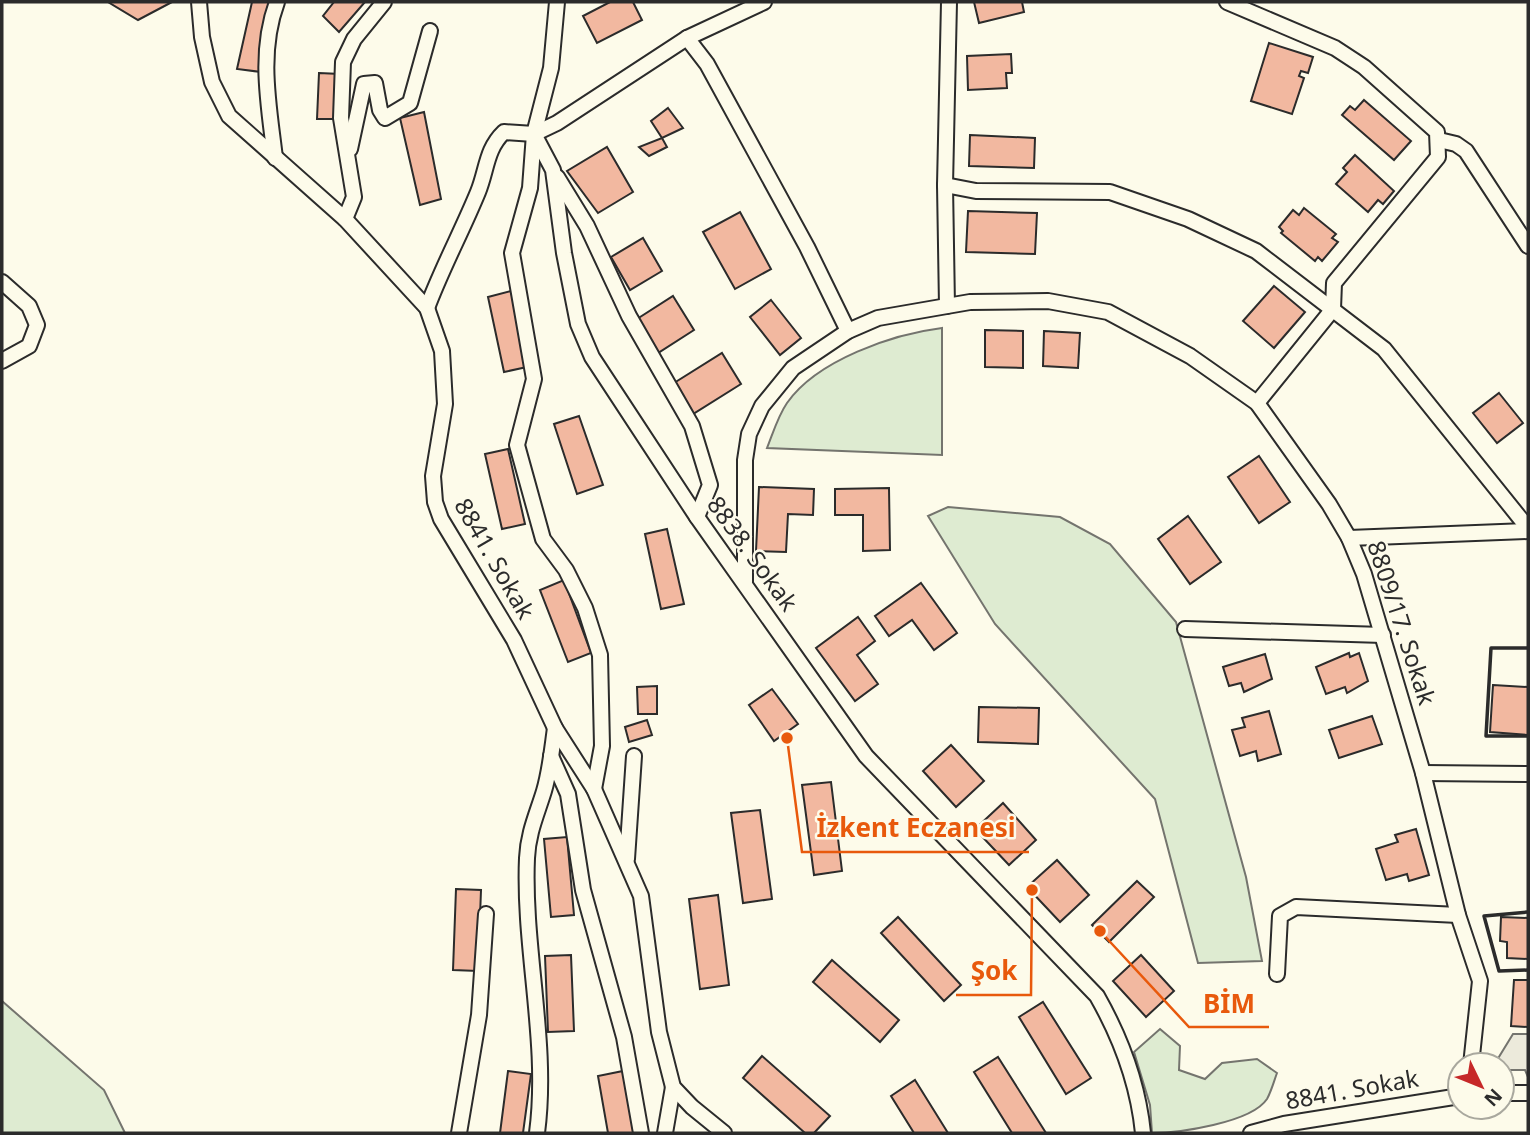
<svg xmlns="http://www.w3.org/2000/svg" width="1530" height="1135" font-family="'Noto Sans',sans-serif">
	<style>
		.green { fill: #deebd1; stroke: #74746e; stroke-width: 2 }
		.parking { fill: #eceadb; stroke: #74746e; stroke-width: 2 }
		.building { fill: #f2b8a0; stroke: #2b2b2b; stroke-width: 2 }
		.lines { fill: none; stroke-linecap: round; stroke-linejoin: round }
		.minor-casing { stroke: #2b2b2b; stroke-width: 18 }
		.minor { stroke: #fdfbea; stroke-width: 14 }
		.wall { stroke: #2b2b2b; stroke-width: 3.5 }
		.labels { text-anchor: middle; stroke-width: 5; stroke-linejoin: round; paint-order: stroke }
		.street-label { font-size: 24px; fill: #2b2b2b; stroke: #fdfbea }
		.leader { fill: none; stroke: #e8590c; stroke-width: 2.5 }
		.callout-dot { fill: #e8590c; stroke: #fdfbea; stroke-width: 2.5 }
		.callout-label { font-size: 26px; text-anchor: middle; font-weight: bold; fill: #e8590c; stroke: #fdfbea; stroke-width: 5; stroke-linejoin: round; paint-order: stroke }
	</style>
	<rect width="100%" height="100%" fill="#fdfbea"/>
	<!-- green -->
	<g class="green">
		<path d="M 942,328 L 942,455 L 767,448 C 773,433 778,416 787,403 C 817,360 893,334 942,328 Z"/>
		<path d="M 948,507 L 1060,517 L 1110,544 L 1176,622 L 1246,877 L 1262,961 L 1198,963 L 1155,799 L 995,624 L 928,516 Z"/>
		<path d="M 2,1001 L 104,1090 L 125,1133 L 2,1133 Z"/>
		<path d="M 1160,1029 L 1180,1046 L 1179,1070 L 1205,1079 L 1222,1063 L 1257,1059 L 1277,1073 C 1274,1081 1271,1092 1267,1099 C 1251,1123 1178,1133 1152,1133 L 1150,1105 L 1134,1052 Z"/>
	</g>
	<!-- parking -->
	<path class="parking" d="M 1513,1034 L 1528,1034 L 1528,1077 L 1525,1070 L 1502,1070 L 1502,1065 L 1494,1065 Z"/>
	<!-- building -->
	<g class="building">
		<path d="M 108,2 L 172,2 L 138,20 Z"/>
		<path d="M 252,2 L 275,2 L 261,72 L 237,69 Z"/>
		<path d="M 334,2 L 365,2 L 339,32 L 323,16 Z"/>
		<path d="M 610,2 L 633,2 L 642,20 L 597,43 L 583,16 Z"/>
		<path d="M 974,2 L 1022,2 L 1024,12 L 979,23 Z"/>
		<path d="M 1269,43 L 1313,57 L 1308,73 L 1301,71 L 1299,76 L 1304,78 L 1292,114 L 1251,101 Z"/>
		<path d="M 1011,54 L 1012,73 L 1006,73 L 1007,88 L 968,90 L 967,56 Z"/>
		<path d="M 319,73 L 340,74 L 337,119 L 317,119 Z"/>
		<path d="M 1364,100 L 1411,141 L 1394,160 L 1342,115 L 1350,106 L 1355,110 Z"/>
		<path d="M 668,108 L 683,128 L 662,138 L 651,121 Z"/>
		<path d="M 424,112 L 441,199 L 420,205 L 400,118 Z"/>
		<path d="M 970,135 L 1035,138 L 1034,168 L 969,166 Z"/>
		<path d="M 662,138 L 667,147 L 649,156 L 639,147 Z"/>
		<path d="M 607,147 L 633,192 L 598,213 L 567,171 Z"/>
		<path d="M 1355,155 L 1394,191 L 1383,204 L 1378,200 L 1368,212 L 1336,184 L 1347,172 L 1343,168 Z"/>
		<path d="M 1304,208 L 1336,234 L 1332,238 L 1338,242 L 1322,261 L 1318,257 L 1315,261 L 1281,233 L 1283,231 L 1279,227 L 1293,210 L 1299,215 Z"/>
		<path d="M 968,211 L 1037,213 L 1035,254 L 966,252 Z"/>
		<path d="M 740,212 L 771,269 L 735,289 L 703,232 Z"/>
		<path d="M 643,238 L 662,271 L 630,290 L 611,257 Z"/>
		<path d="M 1274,286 L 1305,312 L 1274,348 L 1243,321 Z"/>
		<path d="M 511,291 L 527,367 L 504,372 L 488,297 Z"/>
		<path d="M 673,296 L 694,330 L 658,353 L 637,319 Z"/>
		<path d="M 771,300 L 801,338 L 780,355 L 750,317 Z"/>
		<path d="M 985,330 L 1023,331 L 1023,368 L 985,367 Z"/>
		<path d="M 1044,331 L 1080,333 L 1078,368 L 1043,366 Z"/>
		<path d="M 722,353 L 741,384 L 693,414 L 674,383 Z"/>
		<path d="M 1499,393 L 1523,423 L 1497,443 L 1473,413 Z"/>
		<path d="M 579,416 L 603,485 L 577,494 L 554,424 Z"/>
		<path d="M 508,449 L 525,524 L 502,529 L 485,454 Z"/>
		<path d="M 1259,456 L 1290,502 L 1259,523 L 1228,477 Z"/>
		<path d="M 759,487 L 814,489 L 813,515 L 788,514 L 786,552 L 756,551 Z"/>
		<path d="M 889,488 L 890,550 L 863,551 L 863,515 L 835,515 L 835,489 Z"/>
		<path d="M 1188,516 L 1221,562 L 1190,584 L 1158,539 Z"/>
		<path d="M 667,529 L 684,604 L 661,609 L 645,534 Z"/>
		<path d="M 564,580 L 591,653 L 568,662 L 540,590 Z"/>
		<path d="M 921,583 L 957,633 L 934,650 L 912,620 L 889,636 L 875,616 Z"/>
		<path d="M 858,617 L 875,641 L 857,655 L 878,684 L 855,701 L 816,648 Z"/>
		<path d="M 1349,653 L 1350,657 L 1359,653 L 1368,681 L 1347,693 L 1345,687 L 1326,694 L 1316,667 Z"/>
		<path d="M 1265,654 L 1272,679 L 1244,692 L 1241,683 L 1229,686 L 1223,667 Z"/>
		<path d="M 1493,685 L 1528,687 L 1528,735 L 1490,732 Z"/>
		<path d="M 657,686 L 657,714 L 638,714 L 637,687 Z"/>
		<path d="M 772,689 L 798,724 L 774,741 L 749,705 Z"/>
		<path d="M 979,707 L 1039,708 L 1038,744 L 978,742 Z"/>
		<path d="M 1269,711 L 1281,754 L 1258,761 L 1256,751 L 1240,756 L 1232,730 L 1245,727 L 1242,718 Z"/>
		<path d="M 1372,716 L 1382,744 L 1339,758 L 1329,730 Z"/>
		<path d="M 647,720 L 652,735 L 629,742 L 625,727 Z"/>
		<path d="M 951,745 L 984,781 L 956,807 L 923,771 Z"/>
		<path d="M 831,782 L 842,871 L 814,875 L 802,785 Z"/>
		<path d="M 1003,803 L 1036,840 L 1009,865 L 975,829 Z"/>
		<path d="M 760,810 L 772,899 L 743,903 L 731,813 Z"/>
		<path d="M 1416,829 L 1429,875 L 1409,881 L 1407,874 L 1386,880 L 1376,849 L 1398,842 L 1395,835 Z"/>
		<path d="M 567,837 L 574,915 L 551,917 L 544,839 Z"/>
		<path d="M 1057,860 L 1089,895 L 1060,922 L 1027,887 Z"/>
		<path d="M 1137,881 L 1154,897 L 1109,942 L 1092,925 Z"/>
		<path d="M 456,889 L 481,890 L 478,971 L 453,970 Z"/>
		<path d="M 718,895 L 729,985 L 700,989 L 689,899 Z"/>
		<path d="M 898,917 L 961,985 L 944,1001 L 881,933 Z"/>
		<path d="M 1501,917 L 1528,918 L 1528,959 L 1507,958 L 1507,942 L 1500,941 Z"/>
		<path d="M 571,955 L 574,1031 L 548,1032 L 545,956 Z"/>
		<path d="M 1141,955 L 1174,991 L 1146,1017 L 1113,981 Z"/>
		<path d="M 832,960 L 899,1020 L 880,1042 L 813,982 Z"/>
		<path d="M 1514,980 L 1528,980 L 1528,1027 L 1511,1026 Z"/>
		<path d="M 1043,1002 L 1091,1078 L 1066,1094 L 1019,1017 Z"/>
		<path d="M 762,1056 L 830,1116 L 814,1133 L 805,1133 L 743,1078 Z"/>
		<path d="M 998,1057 L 1046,1133 L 1012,1133 L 974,1072 Z"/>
		<path d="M 508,1071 L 531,1074 L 523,1133 L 500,1133 Z"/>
		<path d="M 623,1071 L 635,1133 L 608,1133 L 598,1076 Z"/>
		<path d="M 915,1080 L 948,1133 L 914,1133 L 891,1096 Z"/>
	</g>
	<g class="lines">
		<!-- minor casing -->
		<g class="minor-casing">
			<g id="minor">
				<path d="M 199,2 L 202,37 L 212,82 L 229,116 L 345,219 L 427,308 L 442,351 L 445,404 L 433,476 L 435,502 L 441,519 L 514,640 L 555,728 L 594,789 L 641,896 L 659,1032 L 673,1087 L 692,1107 L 724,1133"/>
				<path d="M 557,2 L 551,68 L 534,134 L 530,188 L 512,253 L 534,379 L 517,445 L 543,539 L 566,570 L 585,608 L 600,655 L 602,746 L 594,789"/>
				<path d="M 1227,2 L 1335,48 L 1364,67 L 1437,132 L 1438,157 L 1334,283 L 1333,309 L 1257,403"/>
				<path d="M 687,38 L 707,64 L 807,247 L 848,331"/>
				<path d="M 534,134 L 557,123 L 687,38 L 764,2"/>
				<path d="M 1439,140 L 1456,144 L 1466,151 L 1528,246"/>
				<path d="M 350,149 L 364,84 L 375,83 L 380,110 L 385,118 L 410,103 L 430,31"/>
				<path d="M 275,158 C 269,106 258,53 277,2"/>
				<path d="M 557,177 L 587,226 L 629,316 L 692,426 L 710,485 L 697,517"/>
				<path d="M 945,185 L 976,191 L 1110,192 L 1188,219 L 1256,251 L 1384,349 L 1528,528"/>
				<path d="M 345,219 L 354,197 L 341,118 L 343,62 L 354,39 L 384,2"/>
				<path d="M 2,282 L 29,306 L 37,325 L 29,346 L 2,361"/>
				<path d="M 947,306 L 945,185 L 949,2"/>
				<path d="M 427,308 C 442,268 462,231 478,192 C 487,170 486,149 504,132 L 534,134 L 553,170 L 564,253 L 578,324 L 592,357 L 697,517 L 866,756 L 1097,996 C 1122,1040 1138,1083 1143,1133"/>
				<path d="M 1349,538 L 1528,531"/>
				<path d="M 745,582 L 745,460 L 749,434 L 762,406 L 793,368 L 848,331 L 878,318 L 970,302 L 1048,301 L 1108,312 L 1190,356 L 1257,403 L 1329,504 L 1349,538 L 1364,574 L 1423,773 L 1458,915 L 1480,981 L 1471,1065"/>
				<path d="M 1185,629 L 1383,635"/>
				<path d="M 551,756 L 568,794 L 583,890 L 624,1037 L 641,1133"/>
				<path d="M 1423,773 L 1528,774"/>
				<path d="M 627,859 L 634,756"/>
				<path d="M 1277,974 L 1280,916 L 1296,907 L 1458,915"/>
				<path d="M 1502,1093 L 1528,1093"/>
				<path d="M 459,1133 L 479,1015 L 486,914"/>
				<path d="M 537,1133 C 549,1043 523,949 527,858 C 528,833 537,814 544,791 C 550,771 552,749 555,728"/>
				<path d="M 665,1133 L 673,1087"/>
				<path d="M 1251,1133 L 1284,1124 L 1460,1096"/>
			</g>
		</g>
		<!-- minor -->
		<use href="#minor" class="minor"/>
		<!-- wall -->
		<g class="wall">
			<path d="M 1528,648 L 1491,648 L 1486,736 L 1528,736"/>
			<path d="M 1528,912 L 1484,916 L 1499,971 L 1528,970"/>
		</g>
	</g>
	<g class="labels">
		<!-- street labels -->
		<g class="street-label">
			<text transform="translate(752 554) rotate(54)" y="8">8838. Sokak</text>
			<text transform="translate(494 559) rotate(60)" y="8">8841. Sokak</text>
			<text transform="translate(1401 623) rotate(72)" y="8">8809/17. Sokak</text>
			<text transform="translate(1352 1090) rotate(-10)" y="8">8841. Sokak</text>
		</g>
	</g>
	<!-- callouts -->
	<path class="leader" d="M787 738L802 852H1029M1032 890L1031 995H956M1100 931L1189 1027H1269"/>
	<g class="callout-dot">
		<circle cx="787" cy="738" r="7"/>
		<circle cx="1032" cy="890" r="7"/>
		<circle cx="1100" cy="931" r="7"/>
	</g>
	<g class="callout-label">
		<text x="916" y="837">İzkent Eczanesi</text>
		<text x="994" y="980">Şok</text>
		<text x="1229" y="1013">BİM</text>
	</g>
	<!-- border -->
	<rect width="1530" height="1135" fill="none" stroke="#2b2b2b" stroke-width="7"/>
	<!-- north arrow -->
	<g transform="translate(1481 1086) rotate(133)"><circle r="33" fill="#fdfbea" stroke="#a9a89e" stroke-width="2"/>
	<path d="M0-5L12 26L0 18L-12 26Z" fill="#c62828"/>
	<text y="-10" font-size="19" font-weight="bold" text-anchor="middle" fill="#2b2b2b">N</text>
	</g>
</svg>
